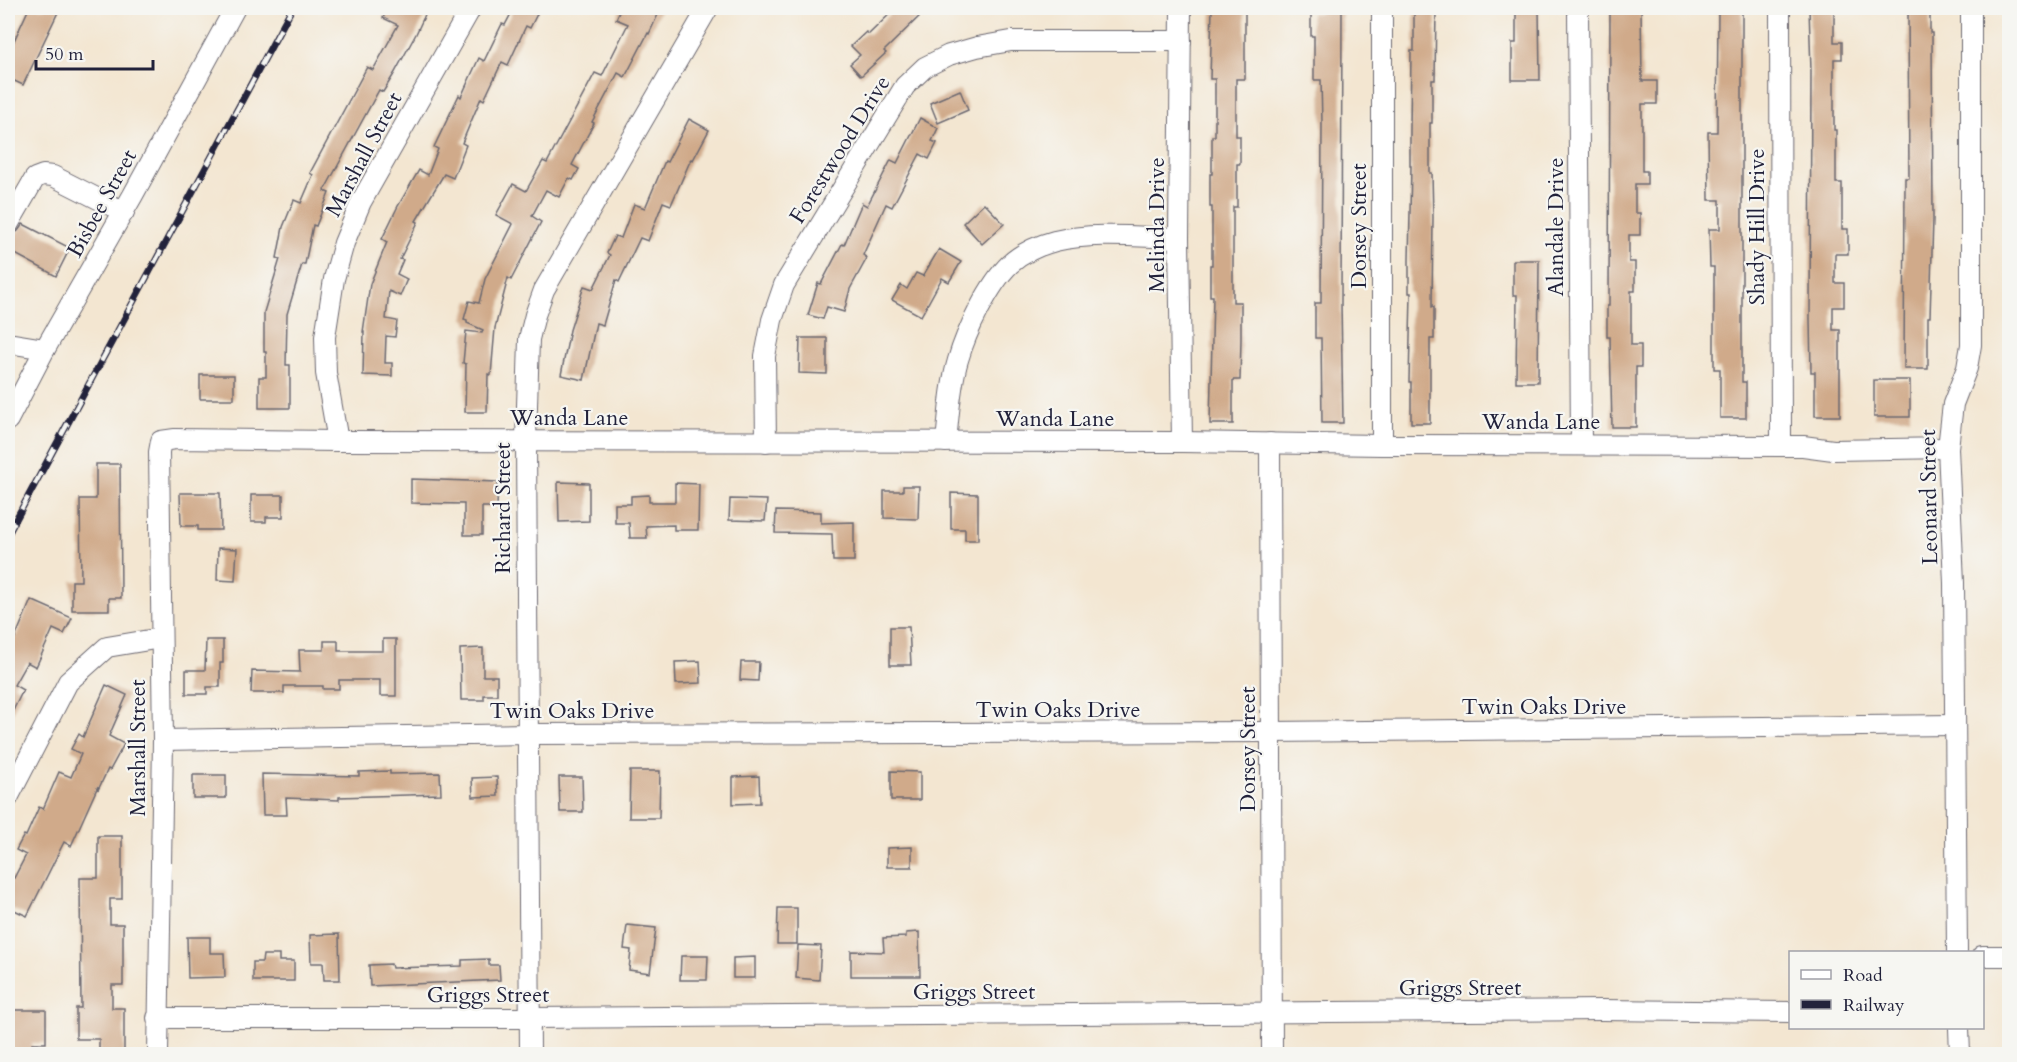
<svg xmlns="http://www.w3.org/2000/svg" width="2017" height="1062" font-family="Cardo,serif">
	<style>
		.building { fill: #d0aa8a }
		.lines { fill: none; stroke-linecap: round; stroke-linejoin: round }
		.minor-casing { stroke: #6b6770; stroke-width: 22 }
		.minor { stroke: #fff; stroke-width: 20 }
		.rail-casing { stroke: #22223b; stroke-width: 7 }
		.rail { stroke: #f6f6f2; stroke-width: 4.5; stroke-dasharray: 14; stroke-linecap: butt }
		.labels { text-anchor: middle; stroke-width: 4.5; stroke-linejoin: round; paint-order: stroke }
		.street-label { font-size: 22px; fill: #22223b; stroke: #f6f6f2 }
	</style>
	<rect width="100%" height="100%" fill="#f6f6f2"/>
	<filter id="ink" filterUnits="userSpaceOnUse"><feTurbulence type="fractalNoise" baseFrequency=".0167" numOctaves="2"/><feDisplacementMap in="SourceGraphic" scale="12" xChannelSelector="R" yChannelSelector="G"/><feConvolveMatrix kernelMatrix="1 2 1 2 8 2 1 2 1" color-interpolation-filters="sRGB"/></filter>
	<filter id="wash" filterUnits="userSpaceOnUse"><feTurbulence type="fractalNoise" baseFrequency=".008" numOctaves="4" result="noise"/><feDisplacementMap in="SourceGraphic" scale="24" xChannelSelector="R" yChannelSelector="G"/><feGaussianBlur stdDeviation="1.35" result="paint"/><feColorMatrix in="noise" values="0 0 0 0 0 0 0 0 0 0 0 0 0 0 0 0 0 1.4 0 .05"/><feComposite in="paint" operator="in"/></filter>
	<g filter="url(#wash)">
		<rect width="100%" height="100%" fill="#f3e6d1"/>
		<g id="blocks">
			<!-- building -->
			<g class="building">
				<path d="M 29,8 L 60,8 L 23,85 L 8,78 L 8,54 Z"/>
				<path d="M 388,8 L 428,8 L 416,34 L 394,74 L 383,92 L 379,90 L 324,191 L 329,193 L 316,226 L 313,225 L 305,264 L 302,264 L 287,314 L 286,365 L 290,365 L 290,408 L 259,408 L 259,377 L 266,377 L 266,352 L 264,352 L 264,312 L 280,259 L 277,258 L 283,227 L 294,200 L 301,203 L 313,175 L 310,173 L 367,67 L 373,70 L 398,25 L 383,18 Z"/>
				<path d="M 514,8 L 540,8 L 530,28 L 526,26 L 508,65 L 502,62 L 484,100 L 481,98 L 462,143 L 466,145 L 453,178 L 444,174 L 416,221 L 418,222 L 400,259 L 403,260 L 397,274 L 407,279 L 400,296 L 389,291 L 386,319 L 397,321 L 395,337 L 386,336 L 385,363 L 392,363 L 392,376 L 363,375 L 364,332 L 363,332 L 370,284 L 387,242 L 382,239 L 398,206 L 419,170 L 428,175 L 438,149 L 434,147 L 459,95 L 461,97 L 479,58 L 484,61 L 502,24 L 505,25 Z"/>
				<path d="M 621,8 L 661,8 L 649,34 L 648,33 L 625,77 L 618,73 L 592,122 L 594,123 L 572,165 L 579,169 L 573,180 L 569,178 L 559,197 L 546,190 L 532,216 L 541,222 L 511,280 L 508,278 L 495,328 L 491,375 L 488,374 L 487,412 L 465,412 L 466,364 L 463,363 L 466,331 L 482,333 L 483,330 L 467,323 L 467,320 L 464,319 L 469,301 L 479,303 L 485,279 L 513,224 L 496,215 L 513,184 L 526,191 L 543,161 L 547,163 L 595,73 L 602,76 L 628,24 L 616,19 Z"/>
				<path d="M 896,8 L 928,8 L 884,51 L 886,53 L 861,76 L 850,64 L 860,55 L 851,46 L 866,32 L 869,34 Z"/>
				<path d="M 1212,8 L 1245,8 L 1245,79 L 1236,79 L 1236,136 L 1240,136 L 1240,164 L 1237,164 L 1237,207 L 1233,207 L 1233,302 L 1241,302 L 1241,339 L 1240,380 L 1233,380 L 1233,424 L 1210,424 L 1213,296 L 1210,296 L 1210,265 L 1212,265 L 1212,207 L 1210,207 L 1210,174 L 1212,174 L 1212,136 L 1215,136 L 1215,79 L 1210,79 Z"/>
				<path d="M 1321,8 L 1342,8 L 1341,303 L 1343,423 L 1322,423 L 1321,338 L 1315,338 L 1315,303 L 1321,303 L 1322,123 L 1321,80 L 1314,80 L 1314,36 L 1311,36 L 1311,13 L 1321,13 Z"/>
				<path d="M 1414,8 L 1436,8 L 1435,80 L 1432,80 L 1432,123 L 1430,123 L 1430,173 L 1432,173 L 1433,217 L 1432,307 L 1434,307 L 1434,339 L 1430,339 L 1430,423 L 1411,423 L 1411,382 L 1409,382 L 1411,293 L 1409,293 L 1409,260 L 1411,166 L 1410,166 L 1410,131 L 1411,51 L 1414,51 Z"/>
				<path d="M 1516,8 L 1539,8 L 1540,80 L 1512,80 L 1512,43 L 1516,43 Z"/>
				<path d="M 1610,8 L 1641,8 L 1642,81 L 1657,81 L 1657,104 L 1642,104 L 1642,171 L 1647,171 L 1647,184 L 1635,184 L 1635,213 L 1640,213 L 1640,235 L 1629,235 L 1629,262 L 1635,262 L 1635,291 L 1631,291 L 1631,345 L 1641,345 L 1641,367 L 1636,367 L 1636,427 L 1612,427 L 1610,337 L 1607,337 L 1607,306 L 1609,306 Z"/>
				<path d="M 1718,8 L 1742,8 L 1742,382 L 1746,382 L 1746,418 L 1720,418 L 1720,369 L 1714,369 L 1714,267 L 1710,267 L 1709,229 L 1720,229 L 1720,200 L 1709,200 L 1708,132 L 1717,132 Z"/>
				<path d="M 1809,8 L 1834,8 L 1834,42 L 1842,42 L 1842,59 L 1834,59 L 1834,130 L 1836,130 L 1836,183 L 1842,183 L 1842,229 L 1848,229 L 1848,254 L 1835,254 L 1835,283 L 1844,283 L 1844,307 L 1833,307 L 1833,330 L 1840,330 L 1840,416 L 1815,416 L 1815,372 L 1811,372 L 1810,319 L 1811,71 Z"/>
				<path d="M 1908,8 L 1930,8 L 1930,33 L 1932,33 L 1933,219 L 1930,317 L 1928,317 L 1928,369 L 1904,369 L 1905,178 L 1909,178 Z"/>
				<path d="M 960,90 L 968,110 L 938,123 L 930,103 Z"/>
				<path d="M 920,118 L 938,128 L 932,141 L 937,143 L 929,159 L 920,154 L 892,207 L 886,204 L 863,255 L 867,258 L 850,289 L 844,312 L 827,307 L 823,319 L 808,315 L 818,283 L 821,284 L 842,244 L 844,245 L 862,203 L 867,206 L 891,160 L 897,163 Z"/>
				<path d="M 689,119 L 709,130 L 693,160 L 691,159 L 671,205 L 663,202 L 648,241 L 640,238 L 619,282 L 616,280 L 603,325 L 596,323 L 584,380 L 561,375 L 570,330 L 584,286 L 593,289 L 610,255 L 607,253 L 615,236 L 621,238 L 634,204 L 645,208 L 665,161 L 667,162 Z"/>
				<path d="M 984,203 L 1004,224 L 982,244 L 963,223 Z"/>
				<path d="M 23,224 L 70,248 L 56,276 L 8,250 L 8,244 L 11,236 L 18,231 Z"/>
				<path d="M 939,249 L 961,262 L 949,282 L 942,278 L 921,316 L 892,300 L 901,285 L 907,289 L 916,273 L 923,276 Z"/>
				<path d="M 1513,260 L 1539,260 L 1538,382 L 1516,382 L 1517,295 L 1513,295 Z"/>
				<path d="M 800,338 L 827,338 L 827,374 L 799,373 Z"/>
				<rect x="200" y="375" width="34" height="24"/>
				<rect x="1874" y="380" width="36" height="37"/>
				<path d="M 96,464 L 120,464 L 121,598 L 109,598 L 109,610 L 72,610 L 72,581 L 81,581 L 80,499 L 96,499 Z"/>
				<path d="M 411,479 L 498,482 L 497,507 L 482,507 L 482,535 L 464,535 L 464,504 L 411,503 Z"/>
				<path d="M 558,482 L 589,483 L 589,521 L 559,522 Z"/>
				<path d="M 675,483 L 699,484 L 698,530 L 674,530 L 674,525 L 646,526 L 647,538 L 630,538 L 629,523 L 615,523 L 615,504 L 631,504 L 631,496 L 649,495 L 649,502 L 675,502 Z"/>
				<path d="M 903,486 L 919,486 L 918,519 L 884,518 L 884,491 L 903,491 Z"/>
				<path d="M 180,493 L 220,493 L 221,530 L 198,530 L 198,526 L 181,526 Z"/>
				<path d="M 951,493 L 978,494 L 978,540 L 965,540 L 965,529 L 951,529 Z"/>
				<path d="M 251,495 L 283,495 L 283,517 L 266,517 L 266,522 L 251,522 Z"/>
				<path d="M 730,499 L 767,500 L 765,521 L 729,520 Z"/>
				<path d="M 776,511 L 821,512 L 821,523 L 854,522 L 854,561 L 833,561 L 832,534 L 775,533 Z"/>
				<path d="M 218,548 L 237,549 L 235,581 L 217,580 Z"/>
				<path d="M 31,600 L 72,618 L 64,634 L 53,629 L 36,667 L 27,662 L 14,685 L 23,690 L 8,721 L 8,634 L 15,638 Z"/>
				<path d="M 890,627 L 909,627 L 911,665 L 890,665 Z"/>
				<path d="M 383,639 L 396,639 L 396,696 L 380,696 L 380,680 L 339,680 L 339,689 L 323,689 L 323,686 L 284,686 L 284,693 L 251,693 L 252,671 L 300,672 L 299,650 L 324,650 L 324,641 L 338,641 L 338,651 L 383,651 Z"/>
				<path d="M 206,640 L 223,640 L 223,663 L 220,663 L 220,687 L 207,687 L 207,694 L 186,694 L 186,670 L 205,670 Z"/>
				<path d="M 483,648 L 483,676 L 497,676 L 497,695 L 484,695 L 484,700 L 461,700 L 460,649 Z"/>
				<path d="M 700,661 L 701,683 L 676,684 L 675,662 Z"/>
				<path d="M 741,662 L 759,662 L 758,681 L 740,680 Z"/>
				<path d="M 106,685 L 127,695 L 109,736 L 124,744 L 110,770 L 108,769 L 98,790 L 98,786 L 71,846 L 64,842 L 27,916 L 8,907 L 8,875 L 14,878 L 26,855 L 16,850 L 24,835 L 26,836 L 39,807 L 43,809 L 59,772 L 71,777 L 81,754 L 71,749 L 79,734 L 83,737 Z"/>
				<path d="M 390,771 L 390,774 L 440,773 L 441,794 L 339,797 L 339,800 L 286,798 L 287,815 L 263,815 L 262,774 L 359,776 L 359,772 Z"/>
				<path d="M 630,771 L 660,771 L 659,818 L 629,818 Z"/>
				<path d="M 891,771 L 920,772 L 920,800 L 891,800 Z"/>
				<rect x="193" y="775" width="33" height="23"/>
				<path d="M 759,776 L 760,803 L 733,804 L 733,777 Z"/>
				<path d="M 497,777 L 498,796 L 473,797 L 472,778 Z"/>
				<path d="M 559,777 L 582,777 L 583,812 L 560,812 Z"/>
				<path d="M 98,836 L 122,836 L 122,899 L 110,899 L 110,924 L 123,924 L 123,985 L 112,985 L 112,1008 L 124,1008 L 124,1054 L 99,1054 L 99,1039 L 76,1039 L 76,1008 L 81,1008 L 80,878 L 98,878 Z"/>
				<path d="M 912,847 L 912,867 L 887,867 L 887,848 Z"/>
				<path d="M 778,908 L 797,908 L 797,944 L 777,944 Z"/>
				<path d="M 627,925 L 656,928 L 650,973 L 629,970 L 631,950 L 624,949 Z"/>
				<path d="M 919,932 L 920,976 L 851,976 L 851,951 L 884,952 L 883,938 L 906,937 L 906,933 Z"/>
				<path d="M 339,934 L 340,980 L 324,980 L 323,963 L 311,963 L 310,935 Z"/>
				<path d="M 187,937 L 210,937 L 210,953 L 224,953 L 225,977 L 188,978 Z"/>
				<path d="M 798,945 L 821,946 L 819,980 L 796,978 Z"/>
				<path d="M 263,955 L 279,955 L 279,961 L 294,961 L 294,981 L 253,981 L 253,962 L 262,962 Z"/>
				<path d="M 681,956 L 708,956 L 707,980 L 680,980 Z"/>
				<path d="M 755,957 L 755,978 L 733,978 L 733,958 Z"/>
				<path d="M 489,959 L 489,965 L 499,965 L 500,980 L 370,986 L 369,965 L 391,964 L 392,968 L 462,966 L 462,960 Z"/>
				<path d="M 11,1010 L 46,1010 L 46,1043 L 32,1043 L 32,1054 L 11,1054 Z"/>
			</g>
		</g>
	</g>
	<g filter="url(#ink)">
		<use href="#blocks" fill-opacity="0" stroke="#6b6770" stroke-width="1.5"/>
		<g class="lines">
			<!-- minor casing -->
			<g class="minor-casing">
				<g id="minor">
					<path d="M 1181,8 L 1179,238 L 1182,442"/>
					<path d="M 1382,8 L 1382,445"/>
					<path d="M 1578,8 L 1581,445"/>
					<path d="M 1780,8 L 1781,446"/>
					<path d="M 8,225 L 35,178 L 43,175 L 53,176 L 124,212"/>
					<path d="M 8,343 L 45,349"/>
					<path d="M 8,420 L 45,349 L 133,195 L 235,8"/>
					<path d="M 338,441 L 326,373 L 325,337 L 334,279 L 344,243 L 361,202 L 471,8"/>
					<path d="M 766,442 L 765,356 L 772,320 L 784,285 L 905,86 L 925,67 L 949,55 L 977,47 L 1011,41 L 1181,41"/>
					<path d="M 946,442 C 949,415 950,387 958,360 C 966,332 989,284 1010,264 C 1022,253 1040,245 1055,241 C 1093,232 1140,237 1179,238"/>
					<path d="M 1270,443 L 1272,1054"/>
					<path d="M 163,740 L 527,734 L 1271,732 L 1954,725"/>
					<path d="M 8,798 L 68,682 L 107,647 L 161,638"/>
					<path d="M 1957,952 L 1954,583 L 1948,448 L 1953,404 L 1967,368 L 1971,345 L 1971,8"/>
					<path d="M 1982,956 L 2010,956"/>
					<path d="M 157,1018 L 530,1018 L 1601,1010 L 1790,1012"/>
					<path d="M 1959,1028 L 1960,1054"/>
					<path d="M 158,1054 L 163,740 L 159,452 L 161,441 L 175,439 L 338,441 L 1182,442 L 1382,445 L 1803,446 L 1833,450 L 1948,448"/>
					<path d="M 530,1054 L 526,440 L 529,339 L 535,315 L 544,290 L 708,8"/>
				</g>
			</g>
			<!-- minor -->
			<use href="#minor" class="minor"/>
			<!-- rail casing -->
			<g class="rail-casing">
				<path id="rail" d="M 8,534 L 292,8"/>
			</g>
			<!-- rail -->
			<use href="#rail" class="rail"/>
		</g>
	</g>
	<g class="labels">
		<!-- street labels -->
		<g class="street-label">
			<text transform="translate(839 149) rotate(-58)" y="8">Forestwood Drive</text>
			<text transform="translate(363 154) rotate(-62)" y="8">Marshall Street</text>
			<text transform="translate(101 203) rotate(-61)" y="8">Bisbee Street</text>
			<text transform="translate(1156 225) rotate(-90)" y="8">Melinda Drive</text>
			<text transform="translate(1358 226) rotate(-90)" y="8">Dorsey Street</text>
			<text transform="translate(1555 227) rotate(-90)" y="8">Alandale Drive</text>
			<text transform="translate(1756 227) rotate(-90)" y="8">Shady Hill Drive</text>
			<text x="569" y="425">Wanda Lane</text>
			<text x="1055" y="426">Wanda Lane</text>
			<text x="1541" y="429">Wanda Lane</text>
			<text transform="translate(1928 497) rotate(-91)" y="8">Leonard Street</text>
			<text transform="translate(502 508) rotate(-90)" y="8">Richard Street</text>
			<text x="1544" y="714">Twin Oaks Drive</text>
			<text x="1058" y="717">Twin Oaks Drive</text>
			<text x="572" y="718">Twin Oaks Drive</text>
			<text transform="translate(137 748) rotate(-90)" y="8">Marshall Street</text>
			<text transform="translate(1247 749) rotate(-90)" y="8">Dorsey Street</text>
			<text x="1460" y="995">Griggs Street</text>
			<text x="974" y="999">Griggs Street</text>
			<text x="488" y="1002">Griggs Street</text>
		</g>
	</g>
	<!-- margin -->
	<rect width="2017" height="1062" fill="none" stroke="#f6f6f2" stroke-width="30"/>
	<!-- legend -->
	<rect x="1789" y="951" width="195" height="78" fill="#f6f6f2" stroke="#a1a1a9" stroke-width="1.5"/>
	<rect x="1801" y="970" width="30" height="9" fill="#ffffff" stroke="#a1a1a9" stroke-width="1.5"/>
	<text x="1843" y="981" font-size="18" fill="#22223b">Road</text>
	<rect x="1801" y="1000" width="30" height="9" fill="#22223b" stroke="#a1a1a9" stroke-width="1.5"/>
	<text x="1843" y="1011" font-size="18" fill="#22223b">Railway</text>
	<!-- scale -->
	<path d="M36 60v9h117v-9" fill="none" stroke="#22223b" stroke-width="3"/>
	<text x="45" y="60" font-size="18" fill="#22223b" stroke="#f6f6f2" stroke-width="4.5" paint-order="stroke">50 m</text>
</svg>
